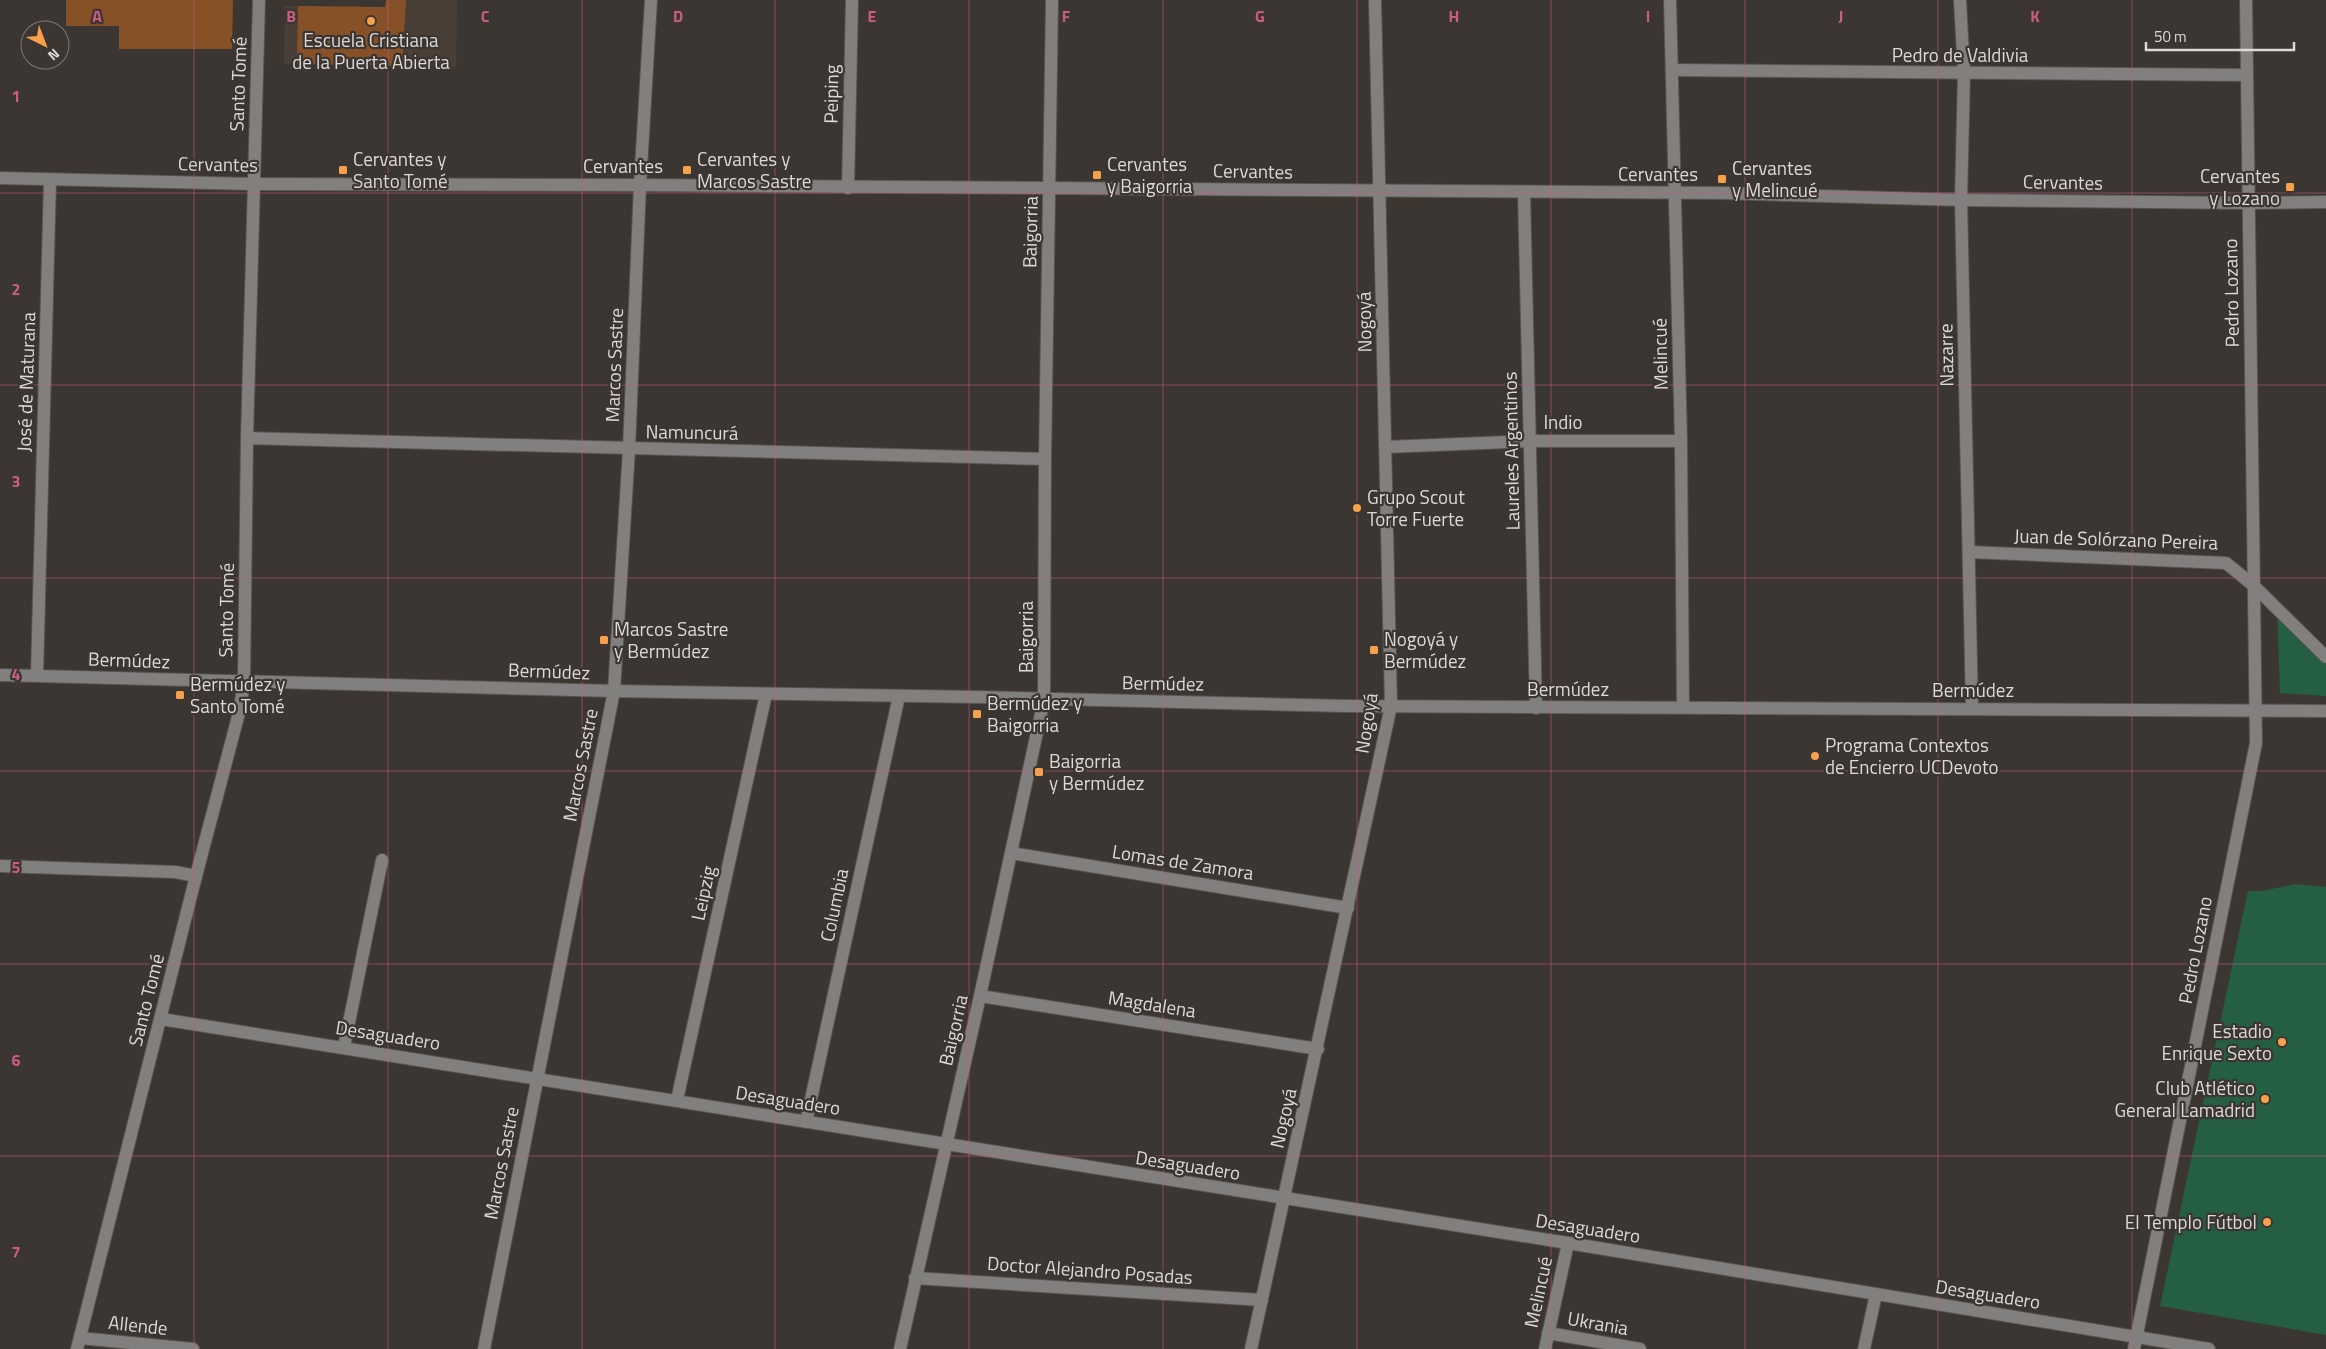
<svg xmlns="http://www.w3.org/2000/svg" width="2326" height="1349" font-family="'Titillium Web',sans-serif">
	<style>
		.built { fill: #493f37 }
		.green { fill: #245e43 }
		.building { fill: #865127 }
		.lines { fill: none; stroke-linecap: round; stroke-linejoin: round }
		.minor-casing { stroke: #595350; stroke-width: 14 }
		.minor { stroke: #82807e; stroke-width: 12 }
		.grid { fill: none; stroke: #cb5c86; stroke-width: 1; stroke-opacity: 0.55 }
		.poi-dot { fill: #f8a04b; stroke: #3c3632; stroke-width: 2 }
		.labels { text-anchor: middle; stroke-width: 4.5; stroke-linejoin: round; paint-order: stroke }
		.poi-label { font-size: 19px; fill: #ddd9d7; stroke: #3c3632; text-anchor: start }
		.street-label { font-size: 19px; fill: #ddd9d7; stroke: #3c3632 }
		.grid-label { font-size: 16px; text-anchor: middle; font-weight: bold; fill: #cb5c86; stroke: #3c3632; stroke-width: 4.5; stroke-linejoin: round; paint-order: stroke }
	</style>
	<rect width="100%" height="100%" fill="#3c3632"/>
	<!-- built -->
	<path class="built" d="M 386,0 L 457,0 L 456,67 L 284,64 L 285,6 L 385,7 Z"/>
	<!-- green -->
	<g class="green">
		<path d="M 2277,607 L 2326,665 L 2326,696 L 2280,693 Z"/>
		<path d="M 2295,884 L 2326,887 L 2326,1335 L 2160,1306 L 2248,891 L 2262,891 Z"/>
	</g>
	<!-- building -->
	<g class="building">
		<path d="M 66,0 L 233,0 L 232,49 L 119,49 L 119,26 L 66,26 Z"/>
		<path d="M 386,0 L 406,0 L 402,66 L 297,64 L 298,6 L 385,7 Z"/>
	</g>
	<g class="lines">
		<!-- minor casing -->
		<g class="minor-casing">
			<g id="minor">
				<path d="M 1670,0 L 1681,441 L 1683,707"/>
				<path d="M 1960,0 L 1964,74 L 1961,200 L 1972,709"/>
				<path d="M 1672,70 L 2247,75"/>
				<path d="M 0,178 L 253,184 L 640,185 L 1722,193 L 1961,200 L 2248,203 L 2326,202"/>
				<path d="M 848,188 L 852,0"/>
				<path d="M 1524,193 L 1536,708"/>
				<path d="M 247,438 L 1045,459"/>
				<path d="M 1386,447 L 1530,441 L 1681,441"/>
				<path d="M 1969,552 L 2226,563 L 2253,585 L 2326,657"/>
				<path d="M 0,675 L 614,691 L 977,697 L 1346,706 L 2326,711"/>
				<path d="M 37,675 L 50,180"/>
				<path d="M 1011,853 L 1348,908"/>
				<path d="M 0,866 L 175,872 L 196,876"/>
				<path d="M 980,996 L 1318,1049"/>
				<path d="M 161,1019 L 1568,1243 L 2209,1349"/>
				<path d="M 344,1047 L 382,860"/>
				<path d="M 677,1100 L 766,694"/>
				<path d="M 806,1122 L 899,696"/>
				<path d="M 915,1278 L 1262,1300"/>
				<path d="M 1548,1333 L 1640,1349"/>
				<path d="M 80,1338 L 193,1349"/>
				<path d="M 77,1349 L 196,876 L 240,709 L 244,681 L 247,438 L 259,0"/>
				<path d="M 484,1349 L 614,691 L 629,449 L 640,185 L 651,0"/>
				<path d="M 900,1349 L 980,996 L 1044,700 L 1045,459 L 1052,0"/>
				<path d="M 1251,1349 L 1391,706 L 1375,0"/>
				<path d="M 1545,1349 L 1568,1243"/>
				<path d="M 1864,1349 L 1876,1294"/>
				<path d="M 2134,1349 L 2256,743 L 2246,0"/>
			</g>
		</g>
		<!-- minor -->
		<use href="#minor" class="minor"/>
	</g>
	<!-- grid -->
	<path class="grid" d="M 194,0 L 194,1349M 388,0 L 388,1349M 582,0 L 582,1349M 775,0 L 775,1349M 969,0 L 969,1349M 1163,0 L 1163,1349M 1357,0 L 1357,1349M 1551,0 L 1551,1349M 1745,0 L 1745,1349M 1938,0 L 1938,1349M 2132,0 L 2132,1349M 0,193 L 2326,193M 0,385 L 2326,385M 0,578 L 2326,578M 0,771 L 2326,771M 0,964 L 2326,964M 0,1156 L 2326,1156"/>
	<!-- markers -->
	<g class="poi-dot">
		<circle cx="371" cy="21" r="5"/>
		<rect x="338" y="165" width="10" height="10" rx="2.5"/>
		<rect x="682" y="165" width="10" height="10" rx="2.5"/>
		<rect x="1092" y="170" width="10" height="10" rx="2.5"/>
		<rect x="1717" y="174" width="10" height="10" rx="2.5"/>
		<rect x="2285" y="182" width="10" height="10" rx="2.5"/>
		<circle cx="1357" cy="508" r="5"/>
		<rect x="599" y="635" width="10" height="10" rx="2.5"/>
		<rect x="1369" y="645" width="10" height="10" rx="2.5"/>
		<rect x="175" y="690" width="10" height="10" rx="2.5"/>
		<rect x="972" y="709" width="10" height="10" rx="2.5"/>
		<circle cx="1815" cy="756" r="5"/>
		<rect x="1034" y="767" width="10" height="10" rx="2.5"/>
		<circle cx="2282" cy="1042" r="5"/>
		<circle cx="2265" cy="1099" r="5"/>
		<circle cx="2267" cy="1222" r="5"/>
	</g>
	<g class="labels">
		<!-- poi labels -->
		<g class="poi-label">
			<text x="371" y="47" text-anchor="middle">Escuela Cristiana<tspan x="371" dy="22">de la Puerta Abierta</tspan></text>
			<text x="353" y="166">Cervantes y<tspan x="353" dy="22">Santo Tomé</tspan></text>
			<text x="697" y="166">Cervantes y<tspan x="697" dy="22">Marcos Sastre</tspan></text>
			<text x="1107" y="171">Cervantes<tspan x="1107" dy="22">y Baigorria</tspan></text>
			<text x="1732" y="175">Cervantes<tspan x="1732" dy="22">y Melincué</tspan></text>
			<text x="2280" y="183" text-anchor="end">Cervantes<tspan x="2280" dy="22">y Lozano</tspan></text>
			<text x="1367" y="504">Grupo Scout<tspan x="1367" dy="22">Torre Fuerte</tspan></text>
			<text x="614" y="636">Marcos Sastre<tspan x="614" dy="22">y Bermúdez</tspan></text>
			<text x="1384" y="646">Nogoyá y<tspan x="1384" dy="22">Bermúdez</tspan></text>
			<text x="190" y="691">Bermúdez y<tspan x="190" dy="22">Santo Tomé</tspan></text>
			<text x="987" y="710">Bermúdez y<tspan x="987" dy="22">Baigorria</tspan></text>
			<text x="1825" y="752">Programa Contextos<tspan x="1825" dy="22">de Encierro UCDevoto</tspan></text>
			<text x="1049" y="768">Baigorria<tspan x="1049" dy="22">y Bermúdez</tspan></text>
			<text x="2272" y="1038" text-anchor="end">Estadio<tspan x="2272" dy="22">Enrique Sexto</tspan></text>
			<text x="2255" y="1095" text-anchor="end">Club Atlético<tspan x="2255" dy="22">General Lamadrid</tspan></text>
			<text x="2257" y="1229" text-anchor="end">El Templo Fútbol</text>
		</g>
		<!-- street labels -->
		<g class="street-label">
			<text x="1960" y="62">Pedro de Valdivia</text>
			<text transform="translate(238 84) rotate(-88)" y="7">Santo Tomé</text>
			<text transform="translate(831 94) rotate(-89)" y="7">Peiping</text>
			<text transform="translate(218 164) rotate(1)" y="7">Cervantes</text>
			<text x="623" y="173">Cervantes</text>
			<text transform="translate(1253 171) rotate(1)" y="7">Cervantes</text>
			<text x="1658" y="181">Cervantes</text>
			<text transform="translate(2063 182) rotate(1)" y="7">Cervantes</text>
			<text transform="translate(1030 232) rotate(-89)" y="7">Baigorria</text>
			<text transform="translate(2231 293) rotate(-91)" y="7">Pedro Lozano</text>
			<text transform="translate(1364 322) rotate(-91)" y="7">Nogoyá</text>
			<text transform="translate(1660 354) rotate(-91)" y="7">Melincué</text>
			<text transform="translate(1946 355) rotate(-91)" y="7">Nazarre</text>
			<text transform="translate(614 365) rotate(-88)" y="7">Marcos Sastre</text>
			<text transform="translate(26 382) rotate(-88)" y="7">José de Maturana</text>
			<text x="1563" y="429">Indio</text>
			<text transform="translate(692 432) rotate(1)" y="7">Namuncurá</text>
			<text transform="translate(1511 451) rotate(-91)" y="7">Laureles Argentinos</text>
			<text transform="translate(2116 539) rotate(2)" y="7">Juan de Solórzano Pereira</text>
			<text transform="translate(226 610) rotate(-89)" y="7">Santo Tomé</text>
			<text transform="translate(1026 637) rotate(-90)" y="7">Baigorria</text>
			<text transform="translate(129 660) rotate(2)" y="7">Bermúdez</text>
			<text transform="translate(549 671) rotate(2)" y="7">Bermúdez</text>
			<text transform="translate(1163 683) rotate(1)" y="7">Bermúdez</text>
			<text x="1568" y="696">Bermúdez</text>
			<text x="1973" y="697">Bermúdez</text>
			<text transform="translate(1366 723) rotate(-81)" y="7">Nogoyá</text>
			<text transform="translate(580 765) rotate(-79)" y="7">Marcos Sastre</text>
			<text transform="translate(1183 862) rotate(9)" y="7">Lomas de Zamora</text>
			<text transform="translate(703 893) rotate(-78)" y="7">Leipzig</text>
			<text transform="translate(834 905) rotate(-78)" y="7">Columbia</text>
			<text transform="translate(2195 950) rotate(-79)" y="7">Pedro Lozano</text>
			<text transform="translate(146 1000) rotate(-76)" y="7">Santo Tomé</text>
			<text transform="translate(1152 1004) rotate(9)" y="7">Magdalena</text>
			<text transform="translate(953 1030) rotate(-77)" y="7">Baigorria</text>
			<text transform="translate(388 1035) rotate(9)" y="7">Desaguadero</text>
			<text transform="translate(788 1100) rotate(9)" y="7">Desaguadero</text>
			<text transform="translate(1283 1118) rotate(-77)" y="7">Nogoyá</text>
			<text transform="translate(501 1163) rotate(-79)" y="7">Marcos Sastre</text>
			<text transform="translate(1188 1165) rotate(9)" y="7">Desaguadero</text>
			<text transform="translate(1588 1228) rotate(9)" y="7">Desaguadero</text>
			<text transform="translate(1090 1270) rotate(4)" y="7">Doctor Alejandro Posadas</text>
			<text transform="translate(1538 1292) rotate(-78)" y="7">Melincué</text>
			<text transform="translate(1988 1294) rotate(9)" y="7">Desaguadero</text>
			<text transform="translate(1598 1323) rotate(10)" y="7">Ukrania</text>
			<text transform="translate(138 1325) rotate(6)" y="7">Allende</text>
		</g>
	</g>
	<g class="grid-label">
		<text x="97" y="22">A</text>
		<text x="291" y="22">B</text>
		<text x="485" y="22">C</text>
		<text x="678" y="22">D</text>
		<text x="872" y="22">E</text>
		<text x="1066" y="22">F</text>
		<text x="1260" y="22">G</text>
		<text x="1454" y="22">H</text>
		<text x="1648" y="22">I</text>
		<text x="1841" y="22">J</text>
		<text x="2035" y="22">K</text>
		<text x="16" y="102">1</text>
		<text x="16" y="295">2</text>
		<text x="16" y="487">3</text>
		<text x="16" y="680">4</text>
		<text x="16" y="873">5</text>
		<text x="16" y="1066">6</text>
		<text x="16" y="1258">7</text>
	</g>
	<!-- north arrow -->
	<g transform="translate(45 45) rotate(138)"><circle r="24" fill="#3c3632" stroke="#7c7774"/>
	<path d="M0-4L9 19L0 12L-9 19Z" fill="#f8a04b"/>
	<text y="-8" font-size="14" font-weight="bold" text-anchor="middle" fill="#ddd9d7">N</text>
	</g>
	<!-- scale -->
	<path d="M2146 42v8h148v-8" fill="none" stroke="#ddd9d7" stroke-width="2.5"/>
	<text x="2154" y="42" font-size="15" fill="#ddd9d7" stroke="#3c3632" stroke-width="4" paint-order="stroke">50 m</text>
</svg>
